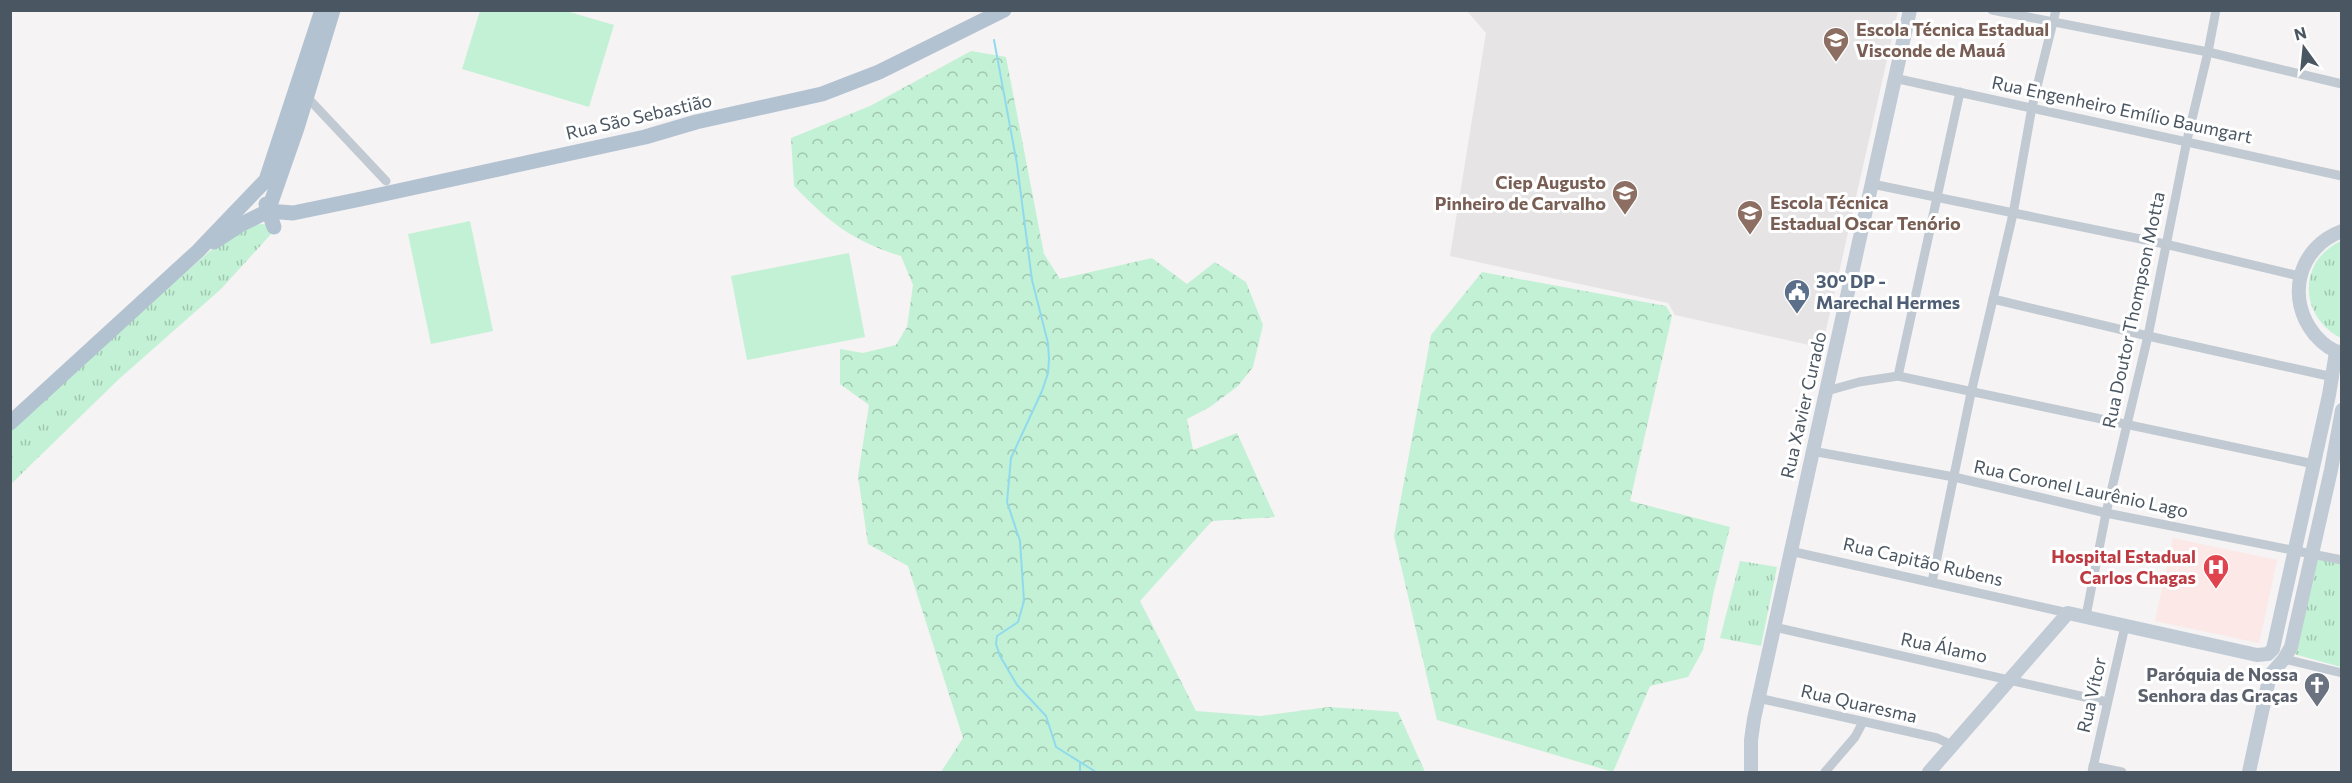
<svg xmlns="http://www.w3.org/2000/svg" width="2352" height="783" font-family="Commissioner,sans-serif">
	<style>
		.education { fill: #e6e4e5 }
		.medical { fill: #fce8e6 }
		.green { fill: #c3f1d5 }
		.forest { fill: url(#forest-crowns) }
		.park { fill: url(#park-tufts) }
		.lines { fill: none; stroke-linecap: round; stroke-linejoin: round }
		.stream { stroke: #90daee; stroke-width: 2 }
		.street { stroke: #c1cad2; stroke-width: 9 }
		.secondary { stroke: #c1cbd6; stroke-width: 14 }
		.primary { stroke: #b3c2d1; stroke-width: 15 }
		.labels { text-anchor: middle; stroke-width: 6; stroke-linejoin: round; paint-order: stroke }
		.education-label { font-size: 18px; font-weight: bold; fill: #785e54; stroke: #fff; text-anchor: start }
		.street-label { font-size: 18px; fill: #4a5661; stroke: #fff }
		.service-label { font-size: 18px; font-weight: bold; fill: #4e5e75; stroke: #fff; text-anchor: start }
		.health-label { font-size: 18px; font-weight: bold; fill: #be3a42; stroke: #fff; text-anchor: end }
		.worship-label { font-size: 18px; font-weight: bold; fill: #5b616d; stroke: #fff; text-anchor: end }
	</style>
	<defs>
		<pattern id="forest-crowns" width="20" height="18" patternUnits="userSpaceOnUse" patternTransform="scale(1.5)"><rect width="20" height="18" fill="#c3f1d5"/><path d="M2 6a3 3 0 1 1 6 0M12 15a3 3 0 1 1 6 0" fill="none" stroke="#a0c6b0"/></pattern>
		<pattern id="park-tufts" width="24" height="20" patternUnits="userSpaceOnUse" patternTransform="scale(1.5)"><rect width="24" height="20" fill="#c3f1d5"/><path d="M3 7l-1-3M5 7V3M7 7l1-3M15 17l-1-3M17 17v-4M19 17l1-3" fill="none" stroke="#a0c6b0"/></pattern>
	</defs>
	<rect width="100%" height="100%" fill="#f5f3f3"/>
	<!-- education -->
	<path class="education" d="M 1467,11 L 1898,11 L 1822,348 L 1675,315 L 1668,303 L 1450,256 L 1486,33 Z"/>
	<!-- medical -->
	<path class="medical" d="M 2173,538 L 2277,560 L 2259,643 L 2155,621 Z"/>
	<!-- green -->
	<g class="green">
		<path d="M 480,11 L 566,11 L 614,25 L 589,107 L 462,69 Z"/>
		<path d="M 470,221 L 493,331 L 431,344 L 408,234 Z"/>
		<path d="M 849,253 L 865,337 L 747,360 L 731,276 Z"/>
	</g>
	<!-- forest -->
	<g class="forest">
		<path d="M 971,51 L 1006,57 L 1044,254 L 1060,279 L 1152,258 L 1187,284 L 1215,262 L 1246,282 L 1263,325 L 1253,367 L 1238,386 L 1210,407 L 1187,419 L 1193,450 L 1237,433 L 1275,517 L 1212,521 L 1140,601 L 1196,711 L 1260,716 L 1329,707 L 1398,712 L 1425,772 L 941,772 L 963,738 L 908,566 L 868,544 L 858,476 L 869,405 L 840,384 L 840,349 L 863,353 L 896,345 L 907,327 L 913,285 L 901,256 C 852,241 829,222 794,186 L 791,138 L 870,106 Z"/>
		<path d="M 1482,272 L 1666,306 L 1672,316 L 1630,501 L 1730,527 L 1713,595 L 1703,650 L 1688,677 L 1650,686 L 1613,772 L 1437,720 L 1394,536 L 1431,335 Z"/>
	</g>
	<!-- park -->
	<g class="park">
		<path d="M 268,224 L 272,233 L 221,289 L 119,379 L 11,484 L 11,424 L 240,225 Z"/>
		<path d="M 2341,241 L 2342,241 L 2341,338 C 2299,317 2297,261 2341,241 Z"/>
		<path d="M 2314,558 L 2341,564 L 2341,667 L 2294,654 Z"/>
		<path d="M 1740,561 L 1777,567 L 1761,646 L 1720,638 Z"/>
	</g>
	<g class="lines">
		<!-- stream -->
		<g class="stream">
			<path d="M 994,40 L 1017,164 L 1032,280 L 1048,343 L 1049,359 L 1048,373 L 1042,391 L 1011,458 L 1007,502 L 1020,541 L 1024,601 L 1018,622 L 997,636 L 996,644 L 1000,656 L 1017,685 L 1046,716 L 1056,747 L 1096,772"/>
			<path d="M 1080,772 L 1080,763"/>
		</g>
		<!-- street -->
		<g class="street">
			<path d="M 1992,10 L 2208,52 L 2342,84"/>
			<path d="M 1894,78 L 2342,176"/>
			<path d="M 306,96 L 386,181"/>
			<path d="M 1872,184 L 2165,244 L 2299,276"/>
			<path d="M 1993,299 L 2148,336 L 2333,377"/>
			<path d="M 1898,376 L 1960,92"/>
			<path d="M 1827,391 L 1859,382 L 1898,376 L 2314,464"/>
			<path d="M 1812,451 L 1954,477 L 2106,513 L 2342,560"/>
			<path d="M 1790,551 L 2068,613"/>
			<path d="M 1932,582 L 1971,393 L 2013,214 L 2032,107 L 2056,10"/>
			<path d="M 2086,616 L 2106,513 L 2148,336 L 2187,140 L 2208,52 L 2216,10"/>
			<path d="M 1774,627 L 2107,702"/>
			<path d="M 2284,659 L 2342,673"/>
			<path d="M 1758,698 L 1937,738 L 1952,745"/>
			<path d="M 2093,766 L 2122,772"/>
			<path d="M 1825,772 L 1855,737 L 1863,722"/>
			<path d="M 2092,772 L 2125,626"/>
		</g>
		<!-- secondary -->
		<g class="secondary">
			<path d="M 2342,231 C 2298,247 2285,299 2315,335 C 2322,343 2331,351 2342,353"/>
			<path d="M 1751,772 L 1751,740 L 1754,719 L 1910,10"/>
			<path d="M 1929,772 L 2068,613 L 2257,655 L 2268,654 L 2273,649 L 2329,395 L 2336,352"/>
			<path d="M 2249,772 L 2270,675 L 2284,659 L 2291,647 L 2331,470 L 2342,410"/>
		</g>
		<!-- primary -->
		<g class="primary">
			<path d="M 266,204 L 274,227"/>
			<path d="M 268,211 L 293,213 L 361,199 L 645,137 L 696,122 L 822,94 L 879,72 L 1004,10"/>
			<path d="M 214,242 L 240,225 L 268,211 L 297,128 L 333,10"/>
			<path d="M 10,423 L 198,251 L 266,180 L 322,10"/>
		</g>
	</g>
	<!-- icons -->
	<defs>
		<g id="university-pin" transform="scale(1.35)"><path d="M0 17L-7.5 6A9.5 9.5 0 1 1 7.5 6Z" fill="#8d6e63" stroke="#fff"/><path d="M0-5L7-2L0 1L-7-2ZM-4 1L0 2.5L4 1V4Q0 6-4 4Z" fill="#fff"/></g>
		<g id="school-pin" transform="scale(1.35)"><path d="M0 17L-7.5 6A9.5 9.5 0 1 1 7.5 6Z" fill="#8d6e63" stroke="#fff"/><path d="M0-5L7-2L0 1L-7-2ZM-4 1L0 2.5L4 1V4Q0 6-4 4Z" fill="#fff"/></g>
		<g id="civic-pin" transform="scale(1.35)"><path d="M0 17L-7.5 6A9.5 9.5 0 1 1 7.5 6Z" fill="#5c6f8a" stroke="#fff"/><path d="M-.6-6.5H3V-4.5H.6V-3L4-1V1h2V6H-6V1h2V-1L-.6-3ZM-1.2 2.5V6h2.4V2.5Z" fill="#fff"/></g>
		<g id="hospital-pin" transform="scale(1.35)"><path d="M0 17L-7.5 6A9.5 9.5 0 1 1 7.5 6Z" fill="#e0444e" stroke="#fff"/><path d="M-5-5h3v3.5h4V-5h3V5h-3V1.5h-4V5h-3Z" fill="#fff"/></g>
		<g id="church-pin" transform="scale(1.35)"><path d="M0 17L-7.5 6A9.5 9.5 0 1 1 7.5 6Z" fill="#6b7280" stroke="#fff"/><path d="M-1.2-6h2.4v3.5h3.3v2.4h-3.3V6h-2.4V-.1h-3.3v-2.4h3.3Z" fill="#fff"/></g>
	</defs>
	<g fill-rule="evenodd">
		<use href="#university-pin" x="1836" y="40"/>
		<use href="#school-pin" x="1625" y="193"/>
		<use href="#university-pin" x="1750" y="213"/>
		<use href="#civic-pin" x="1797" y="292"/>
		<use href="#hospital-pin" x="2216" y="567"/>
		<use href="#church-pin" x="2317" y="685"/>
	</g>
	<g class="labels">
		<!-- education labels -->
		<g class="education-label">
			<text x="1856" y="36">Escola Técnica Estadual<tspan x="1856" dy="21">Visconde de Mauá</tspan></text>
			<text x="1606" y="189" text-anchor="end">Ciep Augusto<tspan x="1606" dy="21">Pinheiro de Carvalho</tspan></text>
			<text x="1770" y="209">Escola Técnica<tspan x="1770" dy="21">Estadual Oscar Tenório</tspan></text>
		</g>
		<!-- street labels -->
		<g class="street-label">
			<text transform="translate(2122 110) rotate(12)" y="6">Rua Engenheiro Emílio Baumgart</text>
			<text transform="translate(639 117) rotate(-13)" y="6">Rua São Sebastião</text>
			<text transform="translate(2134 310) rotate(-78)" y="6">Rua Doutor Thompson Motta</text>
			<text transform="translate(1804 405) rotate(-77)" y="6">Rua Xavier Curado</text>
			<text transform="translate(2081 489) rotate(12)" y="6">Rua Coronel Laurênio Lago</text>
			<text transform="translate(1923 562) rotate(13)" y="6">Rua Capitão Rubens</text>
			<text transform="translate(1944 648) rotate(12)" y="6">Rua Álamo</text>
			<text transform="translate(2092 695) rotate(-77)" y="6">Rua Vítor</text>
			<text transform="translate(1859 704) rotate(13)" y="6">Rua Quaresma</text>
		</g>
		<!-- service labels -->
		<g class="service-label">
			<text x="1816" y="288">30º DP -<tspan x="1816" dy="21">Marechal Hermes</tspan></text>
		</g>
		<!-- health labels -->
		<g class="health-label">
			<text x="2196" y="563">Hospital Estadual<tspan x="2196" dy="21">Carlos Chagas</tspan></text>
		</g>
		<!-- worship labels -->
		<g class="worship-label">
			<text x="2298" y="681">Paróquia de Nossa<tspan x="2298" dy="21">Senhora das Graças</tspan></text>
		</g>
	</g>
	<!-- border -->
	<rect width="2352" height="783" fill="none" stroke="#4a5661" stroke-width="24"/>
	<!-- north arrow -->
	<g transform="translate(2304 48) rotate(345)" stroke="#ffffff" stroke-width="4.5" paint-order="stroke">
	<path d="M0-4.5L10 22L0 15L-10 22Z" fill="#4a5661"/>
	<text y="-9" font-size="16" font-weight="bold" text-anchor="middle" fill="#4a5661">N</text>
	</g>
</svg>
